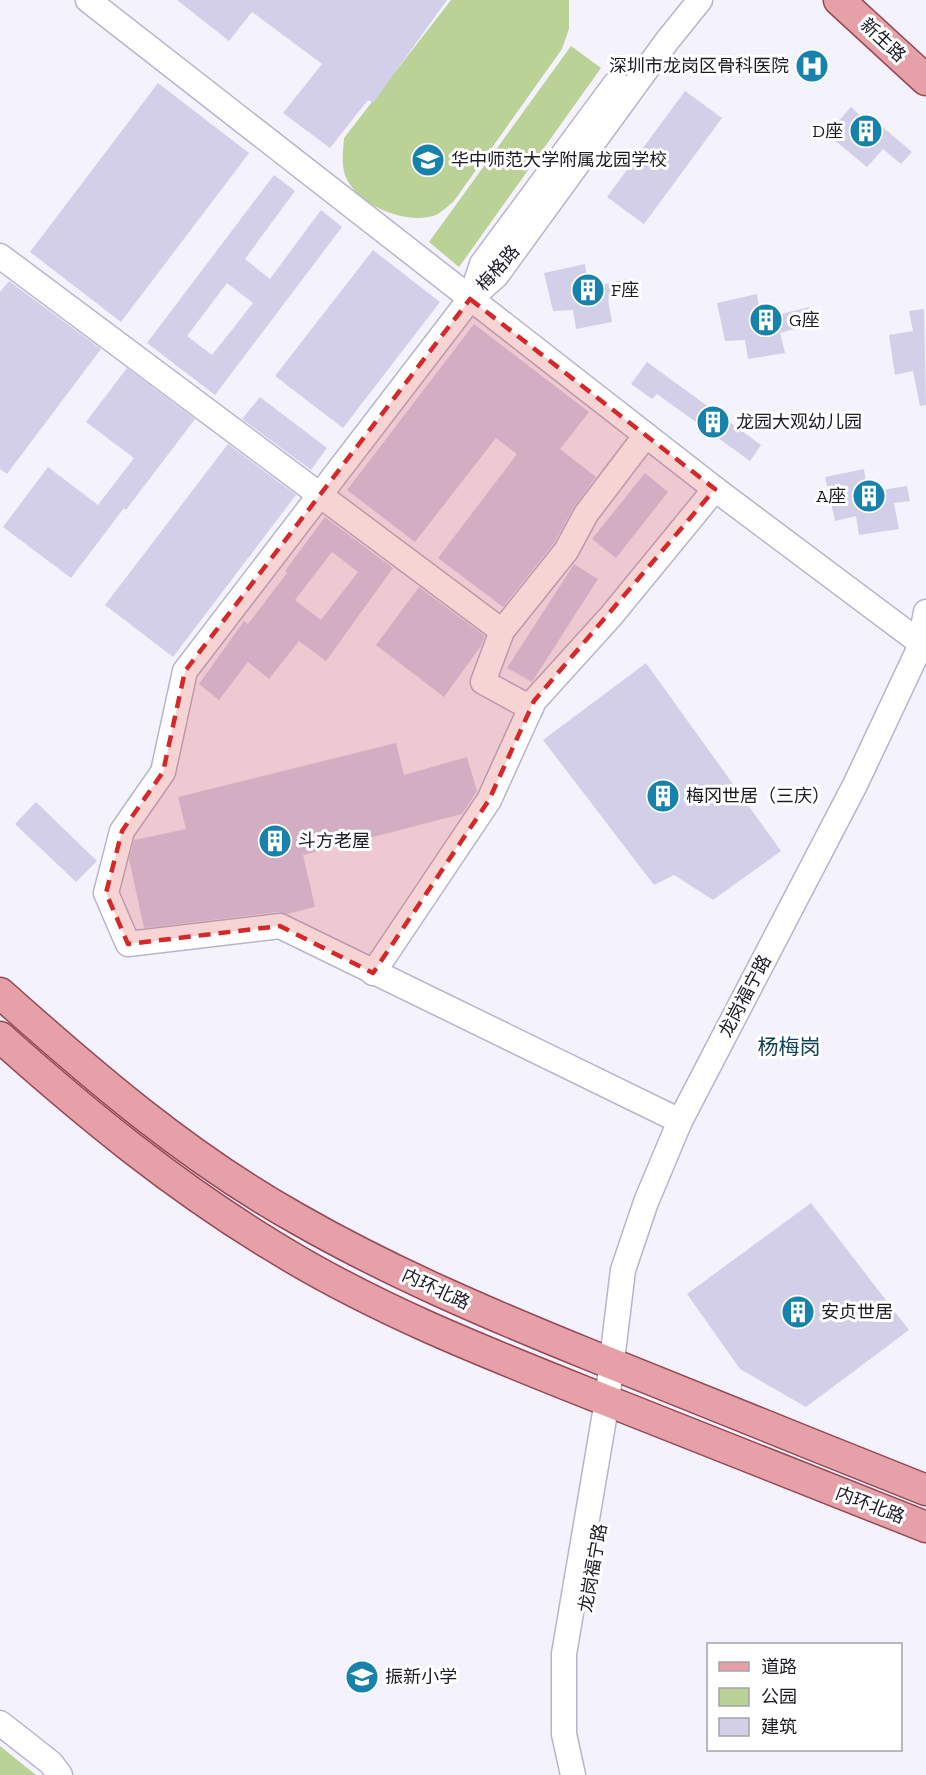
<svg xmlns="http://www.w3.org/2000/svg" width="926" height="1775" font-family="'Zilla Slab','Noto Sans SC',serif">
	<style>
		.green { fill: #bbd297 }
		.building { fill: #d3cfe9; fill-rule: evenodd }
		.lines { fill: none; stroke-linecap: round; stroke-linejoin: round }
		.minor-casing { stroke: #b8b4cd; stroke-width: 27 }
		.major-casing { stroke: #954854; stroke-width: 33 }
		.minor { stroke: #fff; stroke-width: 24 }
		.major { stroke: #e6a0a8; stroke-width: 30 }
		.marked { fill: #d62828; fill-opacity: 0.2; stroke: #d62828; stroke-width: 4.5; stroke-dasharray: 12 8; stroke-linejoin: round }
		.labels { text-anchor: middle; stroke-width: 6; stroke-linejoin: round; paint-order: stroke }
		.street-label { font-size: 18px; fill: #1c1a23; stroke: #fff }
		.poi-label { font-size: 18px; fill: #1c1a23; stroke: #fff; text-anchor: start }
		.quarter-label { font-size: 21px; fill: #124155; stroke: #fff }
	</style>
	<rect width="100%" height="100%" fill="#f4f2fd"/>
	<!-- green -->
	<g class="green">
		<path d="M 451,0 L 569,0 L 569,29 L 562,49 L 454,201 C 449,205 442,212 436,215 C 409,225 364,208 349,183 C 340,169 343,153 344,138 Z"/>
		<path d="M 571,46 L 601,68 L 459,267 L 429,242 Z"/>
		<path d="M 0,1746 L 36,1775 L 0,1775 Z"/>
	</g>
	<!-- building -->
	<g class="building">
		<path d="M 177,0 L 447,0 L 373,103 L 368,100 L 330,148 L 283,113 L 322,64 L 252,12 L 229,41 Z"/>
		<path d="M 158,83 L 249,153 L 121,322 L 30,252 Z"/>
		<path d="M 685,91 L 722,118 L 644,224 L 607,197 Z"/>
		<path d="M 851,107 L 862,117 L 866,113 L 912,152 L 901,164 L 883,149 L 867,167 L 827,134 Z"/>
		<path d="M 274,175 L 295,191 L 245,259 L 270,279 L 321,210 L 342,227 L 215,395 L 147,343 ZM 227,283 L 253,303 L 212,355 L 187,336 Z"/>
		<path d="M 373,250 L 440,302 L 343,428 L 275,376 Z"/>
		<path d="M 585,264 L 587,278 L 597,286 L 627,279 L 629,294 L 608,299 L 612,322 L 576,329 L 573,310 L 553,311 L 544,273 Z"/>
		<path d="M 9,281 L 101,349 L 7,474 L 0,469 L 0,292 Z"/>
		<path d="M 757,294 L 759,308 L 769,317 L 809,307 L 812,324 L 780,333 L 785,353 L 748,359 L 745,340 L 725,341 L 717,303 Z"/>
		<path d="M 924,309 L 926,405 L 920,406 L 913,371 L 895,375 L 889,335 L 913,331 L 909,311 Z"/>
		<path d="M 474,324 L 589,412 L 560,449 L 596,477 L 574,507 L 554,543 L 503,607 L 438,558 L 517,454 L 496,438 L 415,542 L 347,490 Z"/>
		<path d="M 647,362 L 761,445 L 750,461 L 657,394 L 652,399 L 631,384 Z"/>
		<path d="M 127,368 L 195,419 L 126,510 L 124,508 L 71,578 L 3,527 L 48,467 L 98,505 L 134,458 L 86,422 Z"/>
		<path d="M 260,397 L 327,448 L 311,470 L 242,419 Z"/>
		<path d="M 228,444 L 296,495 L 173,657 L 105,605 Z"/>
		<path d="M 864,469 L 866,484 L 875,491 L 907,486 L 910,501 L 894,503 L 899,529 L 859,535 L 856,516 L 835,521 L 825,477 Z"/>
		<path d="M 645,473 L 668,492 L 616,558 L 592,539 Z"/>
		<path d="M 325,517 L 393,568 L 326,661 L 299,641 L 269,679 L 248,662 L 219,700 L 199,684 L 244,621 L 248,624 L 287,573 L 285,571 ZM 332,552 L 358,572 L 321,620 L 295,600 Z"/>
		<path d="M 574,564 L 598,579 L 532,682 L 507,668 Z"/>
		<path d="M 419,587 L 485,636 L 481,646 L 444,697 L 376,645 Z"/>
		<path d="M 646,663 L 781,851 L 713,900 L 674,875 L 654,885 L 543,740 Z"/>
		<path d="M 396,743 L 404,775 L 467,757 L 477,791 L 462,814 L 303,855 L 315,907 L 287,914 L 278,912 L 144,928 L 129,859 L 134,840 L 186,829 L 178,797 Z"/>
		<path d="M 36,802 L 97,861 L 76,882 L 15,824 Z"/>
		<path d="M 811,1203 L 909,1330 L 806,1407 L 740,1369 L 687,1294 Z"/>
	</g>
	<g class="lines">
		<!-- minor casing -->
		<g class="minor-casing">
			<g id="minor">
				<path d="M 88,0 L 715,489 L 926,647"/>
				<path d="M 0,256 L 502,631"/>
				<path d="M 471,297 L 482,264 L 616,83"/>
				<path d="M 920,643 L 926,612"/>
				<path d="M 531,708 L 483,682 L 502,631 L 566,551 L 586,514 L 646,435"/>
				<path d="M 373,973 L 489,800 L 534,701 L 611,616 L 715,489"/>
				<path d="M 680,1121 L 280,926 L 128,944 L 106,893 L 122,831 L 163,772 L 185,671 L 470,299 L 496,276 L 667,41 L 700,0"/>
				<path d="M 0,1723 L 51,1763 L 60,1775"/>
				<path d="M 573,1775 L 564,1734 L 564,1654 L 607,1401 L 623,1270 L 646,1202 L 680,1121 L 855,785 L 926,634"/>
			</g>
		</g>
		<!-- major casing -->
		<g class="major-casing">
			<g id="major">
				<path d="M 839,0 L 926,80"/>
				<path d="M 0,993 C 93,1076 187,1157 296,1218 C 390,1272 489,1314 590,1355 C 702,1401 814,1445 926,1490"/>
				<path d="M 0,1037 C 86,1114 174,1186 273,1246 C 373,1308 482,1351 590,1394 C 702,1439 814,1483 926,1527"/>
			</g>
		</g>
		<!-- minor -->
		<use href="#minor" class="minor"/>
		<!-- major -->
		<use href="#major" class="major"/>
	</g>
	<!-- marked area -->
	<path class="marked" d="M 470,299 L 715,489 L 534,701 L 489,800 L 373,973 L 280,926 L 128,944 L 106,893 L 122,831 L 163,772 L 185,671 Z"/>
	<!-- icons -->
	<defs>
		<g id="hospital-disc" transform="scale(1.725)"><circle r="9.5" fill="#1782ab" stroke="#fff"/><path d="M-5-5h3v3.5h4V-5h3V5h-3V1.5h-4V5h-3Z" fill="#fff"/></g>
		<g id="building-disc" transform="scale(1.725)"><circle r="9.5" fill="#1782ab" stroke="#fff"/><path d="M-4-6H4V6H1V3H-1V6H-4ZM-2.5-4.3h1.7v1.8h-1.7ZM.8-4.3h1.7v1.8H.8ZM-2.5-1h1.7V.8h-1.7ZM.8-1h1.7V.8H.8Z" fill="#fff"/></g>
		<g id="school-disc" transform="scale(1.725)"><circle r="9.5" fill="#1782ab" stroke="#fff"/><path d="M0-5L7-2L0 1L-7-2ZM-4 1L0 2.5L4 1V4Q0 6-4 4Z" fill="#fff"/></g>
	</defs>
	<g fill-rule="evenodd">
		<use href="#hospital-disc" x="812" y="66"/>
		<use href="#building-disc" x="866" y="131"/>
		<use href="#school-disc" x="428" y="160"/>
		<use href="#building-disc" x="588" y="290"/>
		<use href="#building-disc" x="766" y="320"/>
		<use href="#building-disc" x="713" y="422"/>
		<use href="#building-disc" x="869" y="496"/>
		<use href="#building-disc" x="663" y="796"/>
		<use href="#building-disc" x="275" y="841"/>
		<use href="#building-disc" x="798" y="1312"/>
		<use href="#school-disc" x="362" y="1677"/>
	</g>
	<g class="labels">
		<!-- street labels -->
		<g class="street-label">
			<text transform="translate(883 40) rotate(43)" y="6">新生路</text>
			<text transform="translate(498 268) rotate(-49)" y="6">梅格路</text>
			<text transform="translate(745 996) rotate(-62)" y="6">龙岗福宁路</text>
			<text transform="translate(436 1289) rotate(25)" y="6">内环北路</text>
			<text transform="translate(870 1505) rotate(21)" y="6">内环北路</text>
			<text transform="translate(593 1568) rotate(-80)" y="6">龙岗福宁路</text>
		</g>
		<!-- poi labels -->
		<g class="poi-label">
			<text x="789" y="72" text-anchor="end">深圳市龙岗区骨科医院</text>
			<text x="843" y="137" text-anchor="end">D座</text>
			<text x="451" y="166">华中师范大学附属龙园学校</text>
			<text x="611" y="296">F座</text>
			<text x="789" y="326">G座</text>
			<text x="736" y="428">龙园大观幼儿园</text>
			<text x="846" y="502" text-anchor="end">A座</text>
			<text x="686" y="802">梅冈世居（三庆）</text>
			<text x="298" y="847">斗方老屋</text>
			<text x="821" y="1318">安贞世居</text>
			<text x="385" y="1683">振新小学</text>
		</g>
		<!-- quarter labels -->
		<g class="quarter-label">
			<text x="789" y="1054">杨梅岗</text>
		</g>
	</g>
	<!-- legend -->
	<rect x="707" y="1643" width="195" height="108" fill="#ffffff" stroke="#a4a3a7" stroke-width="1.5"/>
	<rect x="719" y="1662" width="30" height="9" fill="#e6a0a8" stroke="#a4a3a7" stroke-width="1.5"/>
	<text x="761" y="1673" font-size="18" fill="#1c1a23">道路</text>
	<rect x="719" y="1688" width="30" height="18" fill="#bbd297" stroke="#a4a3a7" stroke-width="1.5"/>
	<text x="761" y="1703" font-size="18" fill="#1c1a23">公园</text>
	<rect x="719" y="1718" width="30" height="18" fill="#d3cfe9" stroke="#a4a3a7" stroke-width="1.5"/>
	<text x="761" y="1733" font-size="18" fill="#1c1a23">建筑</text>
</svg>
